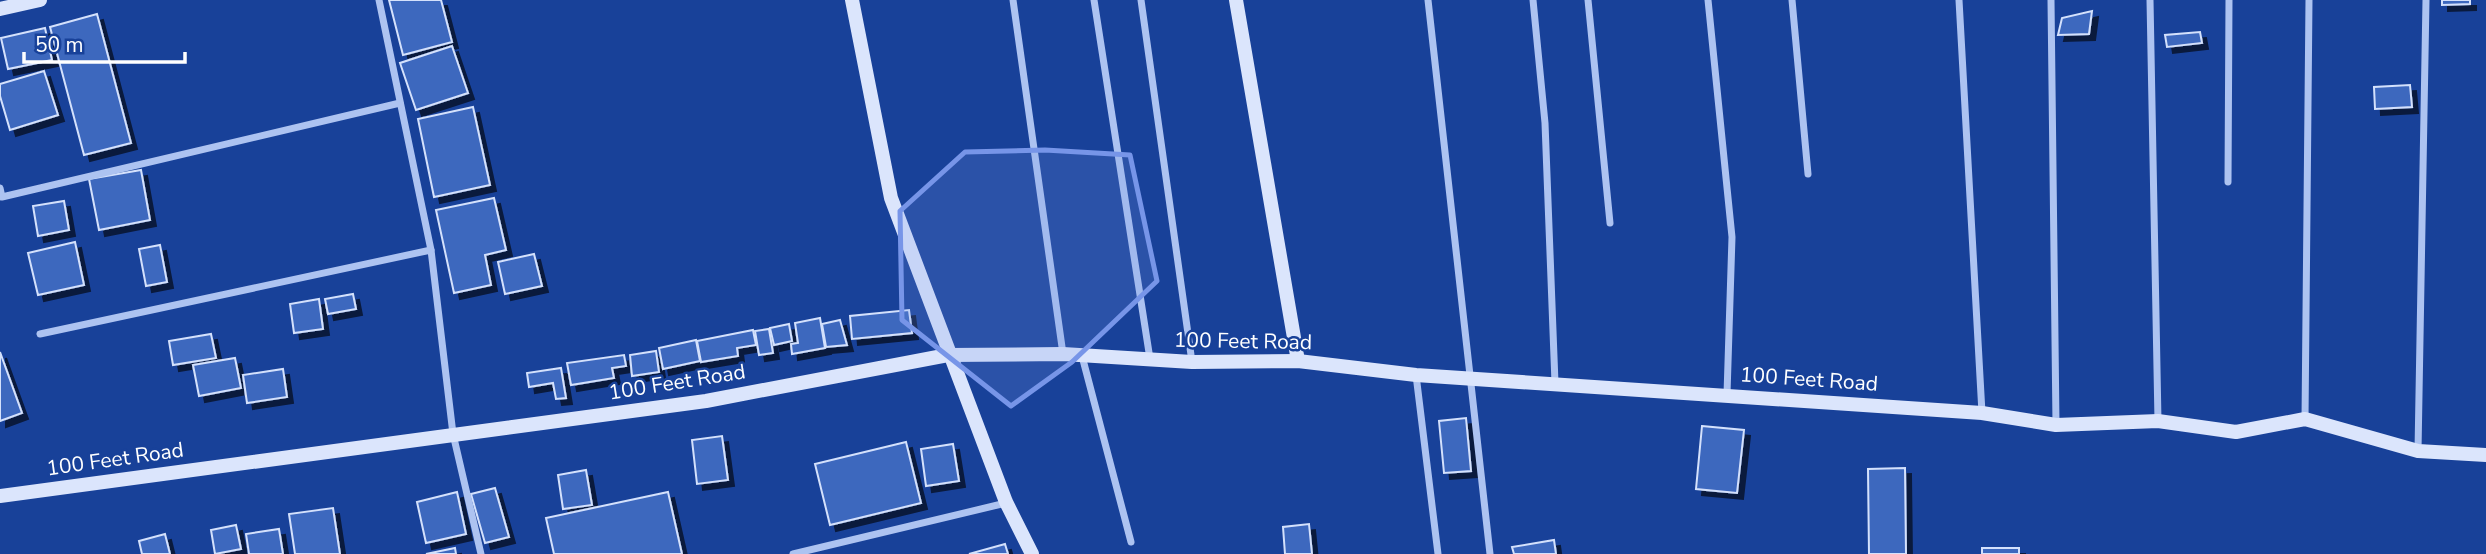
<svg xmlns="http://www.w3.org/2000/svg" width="2486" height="554" font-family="'Nunito Sans',sans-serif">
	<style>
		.building { fill: #3d67be; stroke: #d4e1fc; stroke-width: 2; filter: url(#shadow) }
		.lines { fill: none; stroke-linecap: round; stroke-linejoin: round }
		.street { stroke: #adc3f1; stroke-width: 7 }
		.secondary { stroke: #dbe5fc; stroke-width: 14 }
		.marked { fill: #7795e8; fill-opacity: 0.2; stroke: #7795e8; stroke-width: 5; stroke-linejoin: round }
		.labels { text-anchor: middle; stroke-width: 5; stroke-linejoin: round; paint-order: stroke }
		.street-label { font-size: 21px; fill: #fff; stroke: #184199 }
	</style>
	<defs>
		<filter id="shadow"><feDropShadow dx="6" dy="6" stdDeviation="0" flood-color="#0009"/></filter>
	</defs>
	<rect width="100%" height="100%" fill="#184199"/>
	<!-- building -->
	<g class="building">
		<path d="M 389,0 L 441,0 L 452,42 L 403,55 Z"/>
		<path d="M 2442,0 L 2470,0 L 2470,4 L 2442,5 Z"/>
		<path d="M 2092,11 L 2089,34 L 2058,35 L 2062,18 Z"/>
		<path d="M 97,14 L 131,143 L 84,155 L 50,27 Z"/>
		<path d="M 45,28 L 52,60 L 8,69 L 1,38 Z"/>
		<path d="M 2200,32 L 2202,43 L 2167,47 L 2165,35 Z"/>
		<path d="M 452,46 L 468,93 L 416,110 L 400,63 Z"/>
		<path d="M 44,71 L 58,115 L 10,130 L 0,96 L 0,84 Z"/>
		<path d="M 2410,85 L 2412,107 L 2375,109 L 2374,87 Z"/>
		<path d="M 473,107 L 490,185 L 434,197 L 418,119 Z"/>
		<path d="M 141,170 L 150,220 L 99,230 L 89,179 Z"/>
		<path d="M 494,198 L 506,250 L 485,255 L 491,285 L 454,293 L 436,210 Z"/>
		<path d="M 64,201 L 69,230 L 38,236 L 33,206 Z"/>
		<path d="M 75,242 L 84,285 L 38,295 L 28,253 Z"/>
		<path d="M 160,245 L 167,282 L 146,286 L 139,249 Z"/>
		<path d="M 534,254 L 542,286 L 505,294 L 498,262 Z"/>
		<path d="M 353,294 L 356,309 L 328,314 L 325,299 Z"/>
		<path d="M 319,299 L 323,329 L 294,333 L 290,304 Z"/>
		<path d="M 909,310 L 912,333 L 852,339 L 850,316 Z"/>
		<path d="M 820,318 L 825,348 L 792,354 L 791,344 L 798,343 L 795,323 Z"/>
		<path d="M 840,320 L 847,345 L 826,347 L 822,324 Z"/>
		<path d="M 789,324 L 792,341 L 774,345 L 770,328 Z"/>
		<path d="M 769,329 L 773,353 L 759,355 L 755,331 Z"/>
		<path d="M 753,330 L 756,345 L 737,348 L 738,356 L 701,362 L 697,341 Z"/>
		<path d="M 211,334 L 216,358 L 173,365 L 169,341 Z"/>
		<path d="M 696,340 L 700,361 L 663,369 L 659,348 Z"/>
		<path d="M 656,351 L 659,372 L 632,376 L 630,355 Z"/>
		<path d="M 0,352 L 22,413 L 0,421 Z"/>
		<path d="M 624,355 L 626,366 L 612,368 L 614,378 L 571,385 L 567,363 Z"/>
		<path d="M 235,358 L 241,388 L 199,396 L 193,365 Z"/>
		<path d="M 561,368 L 566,398 L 556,399 L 553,383 L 529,387 L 527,373 Z"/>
		<path d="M 283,369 L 287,397 L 247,403 L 243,375 Z"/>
		<path d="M 1466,418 L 1471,471 L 1444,473 L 1439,421 Z"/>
		<path d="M 1702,426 L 1744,430 L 1737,493 L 1696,489 Z"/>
		<path d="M 722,436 L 728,480 L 697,484 L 692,440 Z"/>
		<path d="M 906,442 L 921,503 L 830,525 L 815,464 Z"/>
		<path d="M 953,444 L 959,481 L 926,486 L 921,449 Z"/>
		<path d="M 1905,468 L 1906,554 L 1869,554 L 1868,469 Z"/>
		<path d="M 586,470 L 592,505 L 563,509 L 558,475 Z"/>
		<path d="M 495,488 L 509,537 L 485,543 L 471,494 Z"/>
		<path d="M 457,492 L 466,534 L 426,543 L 417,502 Z"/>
		<path d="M 668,492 L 682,554 L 554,554 L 546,518 Z"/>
		<path d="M 333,508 L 340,554 L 295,554 L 289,514 Z"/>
		<path d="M 1309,524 L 1312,554 L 1285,554 L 1283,527 Z"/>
		<path d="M 236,525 L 241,549 L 215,554 L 211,530 Z"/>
		<path d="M 279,529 L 283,554 L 249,554 L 246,534 Z"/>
		<path d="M 165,534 L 170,554 L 142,554 L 139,541 Z"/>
		<path d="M 1554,540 L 1556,554 L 1514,554 L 1512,547 Z"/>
		<path d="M 1005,544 L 1008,554 L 969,554 Z"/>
		<path d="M 455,548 L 456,554 L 426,554 Z"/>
		<rect x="1982" y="548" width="37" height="6"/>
	</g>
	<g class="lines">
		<!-- street -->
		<g class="street">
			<path d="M 379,0 L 431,250 L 453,434 L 481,554"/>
			<path d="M 1013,0 L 1063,354"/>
			<path d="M 1094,0 L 1150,359"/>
			<path d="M 1141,0 L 1192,362"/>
			<path d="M 1428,0 L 1490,554"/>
			<path d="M 1533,0 L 1545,123 L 1555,383"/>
			<path d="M 1588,0 L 1610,223"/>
			<path d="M 1708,0 L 1732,237 L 1727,394"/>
			<path d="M 1792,0 L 1808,174"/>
			<path d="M 1959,0 L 1982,413"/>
			<path d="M 2051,0 L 2056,424"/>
			<path d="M 2150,0 L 2158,421"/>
			<path d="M 2228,182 L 2229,0"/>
			<path d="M 0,188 L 2,197 L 400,103"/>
			<path d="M 40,334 L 431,250"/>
			<path d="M 1082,356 L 1131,542"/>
			<path d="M 1416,375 L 1438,554"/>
			<path d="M 2305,419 L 2309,0"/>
			<path d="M 2418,451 L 2426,0"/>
			<path d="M 793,554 L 1006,503"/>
		</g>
		<!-- secondary -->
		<g class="secondary">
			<path d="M 852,0 L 891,198 L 1006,502 L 1032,554"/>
			<path d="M 1236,0 L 1298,361"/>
			<path d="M 0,9 L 40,0"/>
			<path d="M 0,496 L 706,401 L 948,355 L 1063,354 L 1192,362 L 1298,361 L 1416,375 L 1982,413 L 2056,425 L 2158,421 L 2236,432 L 2305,419 L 2418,451 L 2486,455"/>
		</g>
	</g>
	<!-- marked area -->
	<path class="marked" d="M 1045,150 L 1130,155 L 1157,281 L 1072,362 L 1011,406 L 902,320 L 900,211 L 965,152 Z"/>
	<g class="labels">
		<!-- street labels -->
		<g class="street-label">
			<text transform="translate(1243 341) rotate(1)" y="7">100 Feet Road</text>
			<text transform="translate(1809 379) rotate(4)" y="7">100 Feet Road</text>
			<text transform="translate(677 382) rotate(-9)" y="7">100 Feet Road</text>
			<text transform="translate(115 459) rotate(-8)" y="7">100 Feet Road</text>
		</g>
	</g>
	<!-- scale -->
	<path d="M24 52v10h161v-10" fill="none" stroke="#ffffff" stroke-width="3.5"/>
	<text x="35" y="52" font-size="21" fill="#ffffff" stroke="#184199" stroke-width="5" paint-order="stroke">50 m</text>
</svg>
